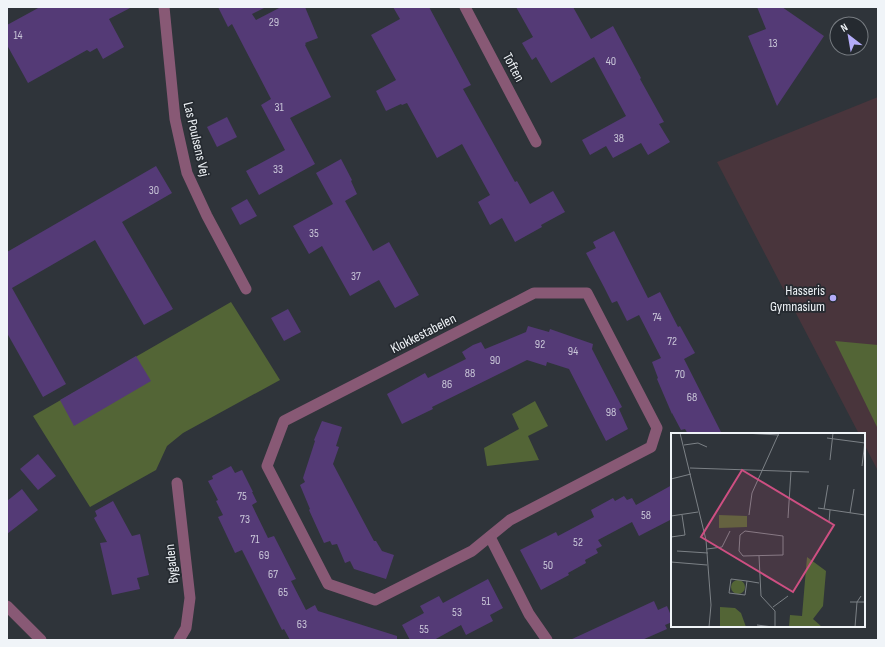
<svg xmlns="http://www.w3.org/2000/svg" width="885" height="647" font-family="'Sofia Sans Condensed',sans-serif">
	<style>
		.education { fill: #49353c }
		.green { fill: #536536 }
		.building { fill: #543a76 }
		.lines { fill: none; stroke-linecap: round; stroke-linejoin: round }
		.minor { stroke: #885975; stroke-width: 11 }
		.poi-dot { fill: #b4acf9; stroke: #252a30; stroke-width: 1.5 }
		.labels { text-anchor: middle; stroke-width: 3.5; stroke-linejoin: round; paint-order: stroke }
		.number-label { font-size: 12px; fill: #c9c6d8 }
		.street-label { font-size: 14px; fill: #f0f4f8; stroke: #252a30 }
		.poi-label { font-size: 14px; fill: #f0f4f8; stroke: #252a30; text-anchor: end }
		.inset-road { fill: none; stroke: #7c8186; stroke-width: 1 }
		.view { fill: #ce4f82; fill-opacity: 0.15; stroke: #ce4f82; stroke-width: 2 }
		.inset-edge { fill: none; stroke: #f0f4f8; stroke-width: 2 }
	</style>
	<rect width="100%" height="100%" fill="#2f343a"/>
	<!-- education -->
	<path class="education" d="M 878,97 L 878,471 L 864,444 L 864,434 L 859,434 L 717,162 Z"/>
	<!-- green -->
	<g class="green">
		<path d="M 231,302 L 280,380 L 183,433 L 167,446 L 156,470 L 90,507 L 33,416 Z"/>
		<path d="M 835,341 L 878,345 L 878,429 Z"/>
		<path d="M 535,401 L 548,426 L 528,436 L 539,460 L 487,466 L 484,448 L 519,429 L 512,414 Z"/>
	</g>
	<!-- building -->
	<g class="building">
		<path d="M 40,7 L 132,7 L 109,19 L 124,47 L 103,59 L 97,48 L 90,52 L 87,50 L 28,83 L 7,45 L 7,25 Z"/>
		<path d="M 218,7 L 266,7 L 252,14 L 256,20 L 281,7 L 305,7 L 318,38 L 305,43 L 306,44 L 305,45 L 331,97 L 290,118 L 315,164 L 259,195 L 246,171 L 285,150 L 261,105 L 271,99 L 232,24 L 228,27 Z"/>
		<path d="M 393,7 L 429,7 L 471,85 L 463,89 L 515,182 L 517,181 L 530,204 L 553,191 L 565,212 L 541,225 L 542,227 L 515,242 L 502,218 L 490,225 L 478,202 L 490,195 L 462,144 L 437,158 L 407,103 L 402,105 L 401,104 L 386,111 L 376,91 L 396,80 L 371,35 L 400,19 Z"/>
		<path d="M 516,7 L 573,7 L 591,39 L 613,26 L 641,78 L 640,79 L 664,122 L 659,124 L 670,142 L 648,155 L 641,143 L 613,158 L 606,146 L 590,155 L 582,140 L 626,116 L 594,57 L 551,83 L 536,57 L 532,60 L 522,43 L 533,37 Z"/>
		<path d="M 757,7 L 782,7 L 824,36 L 777,106 L 748,36 L 766,29 Z"/>
		<path d="M 227,117 L 237,137 L 217,147 L 207,127 Z"/>
		<path d="M 341,159 L 352,180 L 351,181 L 357,194 L 345,201 L 373,251 L 389,242 L 419,295 L 395,308 L 379,280 L 350,296 L 322,246 L 309,254 L 293,226 L 333,204 L 316,173 Z"/>
		<path d="M 156,166 L 172,193 L 122,222 L 173,309 L 144,325 L 95,240 L 12,288 L 66,384 L 43,397 L 7,333 L 7,252 Z"/>
		<path d="M 247,199 L 257,216 L 240,225 L 231,208 Z"/>
		<path d="M 614,231 L 648,298 L 660,292 L 678,327 L 680,326 L 695,353 L 684,359 L 722,434 L 688,434 L 685,429 L 681,430 L 672,413 L 672,414 L 657,379 L 658,378 L 652,362 L 661,358 L 639,315 L 627,321 L 617,301 L 612,303 L 604,287 L 586,253 L 596,248 L 593,242 Z"/>
		<path d="M 288,309 L 301,332 L 284,341 L 271,318 Z"/>
		<path d="M 528,326 L 549,332 L 550,329 L 593,344 L 592,349 L 622,407 L 619,409 L 628,429 L 606,441 L 569,369 L 547,362 L 546,366 L 527,360 L 432,407 L 433,409 L 402,424 L 387,394 L 425,373 L 428,378 L 466,359 L 462,352 L 473,345 L 481,342 L 485,349 L 526,332 Z"/>
		<path d="M 136,356 L 151,381 L 74,426 L 60,400 Z"/>
		<path d="M 322,421 L 342,427 L 336,446 L 339,447 L 333,464 L 374,541 L 376,541 L 382,551 L 394,555 L 386,579 L 354,569 L 350,561 L 345,563 L 337,544 L 332,545 L 330,541 L 324,543 L 309,510 L 310,509 L 300,485 L 305,482 L 303,478 L 315,441 L 314,440 Z"/>
		<path d="M 38,454 L 56,476 L 38,490 L 20,469 Z"/>
		<path d="M 231,466 L 235,473 L 242,470 L 253,492 L 252,492 L 257,502 L 252,505 L 268,538 L 274,536 L 296,579 L 291,581 L 306,610 L 315,605 L 318,611 L 397,636 L 397,640 L 290,640 L 284,629 L 282,630 L 242,550 L 235,553 L 218,517 L 223,515 L 216,501 L 218,500 L 208,481 L 213,479 L 212,476 Z"/>
		<path d="M 672,485 L 672,519 L 639,536 L 632,522 L 598,540 L 602,546 L 596,549 L 598,553 L 585,560 L 586,563 L 568,573 L 569,575 L 541,590 L 520,550 L 556,532 L 558,536 L 594,517 L 591,510 L 613,498 L 615,501 L 624,496 L 627,500 L 632,498 L 636,505 Z"/>
		<path d="M 22,489 L 38,510 L 7,534 L 7,501 Z"/>
		<path d="M 113,501 L 132,536 L 140,534 L 149,575 L 137,578 L 140,589 L 112,595 L 100,543 L 107,542 L 94,518 L 97,516 L 95,511 Z"/>
		<path d="M 488,579 L 503,608 L 490,615 L 493,621 L 466,635 L 461,625 L 434,640 L 410,640 L 402,625 L 424,613 L 420,606 L 439,596 L 443,603 Z"/>
		<path d="M 654,601 L 658,610 L 667,606 L 672,618 L 672,622 L 665,625 L 667,629 L 642,640 L 570,640 Z"/>
	</g>
	<g class="lines">
		<!-- minor -->
		<g class="minor">
			<path d="M 164,7 L 175,119 L 187,173 L 207,216 L 246,289"/>
			<path d="M 465,7 L 536,142"/>
			<path d="M 534,293 L 587,293 L 657,428 L 651,447 L 510,520 L 472,551 L 375,600 L 328,584 L 267,466 L 284,421 Z"/>
			<path d="M 177,483 L 190,598 L 186,628 L 179,640"/>
			<path d="M 490,537 L 529,614 L 547,640"/>
			<path d="M 7,606 L 41,640"/>
		</g>
	</g>
	<!-- markers -->
	<circle class="poi-dot" cx="833" cy="298" r="4"/>
	<g class="labels">
		<!-- number labels -->
		<g class="number-label">
			<text x="274" y="26">29</text>
			<text x="18" y="39">14</text>
			<text x="773" y="47">13</text>
			<text x="611" y="65">40</text>
			<text x="279" y="111">31</text>
			<text x="619" y="142">38</text>
			<text x="278" y="173">33</text>
			<text x="154" y="194">30</text>
			<text x="314" y="237">35</text>
			<text x="356" y="280">37</text>
			<text x="657" y="321">74</text>
			<text x="672" y="345">72</text>
			<text x="540" y="348">92</text>
			<text x="573" y="355">94</text>
			<text x="495" y="364">90</text>
			<text x="470" y="377">88</text>
			<text x="680" y="378">70</text>
			<text x="447" y="388">86</text>
			<text x="692" y="401">68</text>
			<text x="611" y="416">98</text>
			<text x="242" y="500">75</text>
			<text x="646" y="519">58</text>
			<text x="245" y="523">73</text>
			<text x="255" y="543">71</text>
			<text x="578" y="546">52</text>
			<text x="264" y="559">69</text>
			<text x="548" y="569">50</text>
			<text x="273" y="578">67</text>
			<text x="283" y="596">65</text>
			<text x="486" y="605">51</text>
			<text x="457" y="616">53</text>
			<text x="302" y="628">63</text>
			<text x="424" y="633">55</text>
		</g>
		<!-- street labels -->
		<g class="street-label">
			<text transform="translate(514 67) rotate(62)" y="5">Toften</text>
			<text transform="translate(197 139) rotate(77)" y="5">Las Poulsens Vej</text>
			<text transform="translate(423 333) rotate(-27)" y="5">Klokkestabelen</text>
			<text transform="translate(171 564) rotate(-96)" y="5">Bygaden</text>
		</g>
		<!-- poi labels -->
		<g class="poi-label">
			<text x="825" y="295">Hasseris<tspan x="825" dy="16">Gymnasium</tspan></text>
		</g>
	</g>
	<!-- overview -->
	<g transform="translate(671 433)">
		<rect width="194" height="194" fill="#2f343a"/>
		<path d="M 48,82 L 76,83 L 76,94 L 48,95 ZM 136,124 L 155,138 L 152,173 L 142,186 L 151,194 L 118,194 L 119,182 L 131,183 ZM60 154a7 7 0 1 1 14 0a7 7 0 1 1-14 0ZM 49,174 L 64,175 L 70,180 L 75,194 L 49,194 Z" fill="#536536"/>
		<path class="inset-road" d="M 9,0 L 35,107 L 40,172 L 38,194M 73,0 L 108,2M 156,5 L 194,10M 13,12 L 27,10 L 36,14M 159,27 L 162,0M 191,33 L 194,8M 19,35 L 138,39M 0,46 L 20,41M 147,75 L 194,82M 153,76 L 157,52M 179,80 L 183,56M 78,82 L 81,60 L 108,0M 0,83 L 27,79M 117,85 L 120,38M 158,89 L 159,77M 74,98 L 112,103 L 112,122 L 72,123 L 68,118 L 69,102 ZM 0,104 L 14,102 L 11,82M 36,116 L 51,114 L 59,98M 6,118 L 37,120M 88,123 L 90,163 L 104,178 L 104,194M 0,129 L 36,132M 76,148 L 74,162 L 58,160 L 60,146 L 76,148 L 88,150M 179,169 L 194,169M 102,174 L 117,163M 86,192 L 102,194M 184,194 L 186,169 L 190,163"/>
		<path class="view" d="M 71,37 L 163,92 L 122,159 L 30,104 Z"/>
		<rect width="194" height="194" class="inset-edge"/>
	</g>
	<!-- border -->
	<rect width="885" height="647" fill="none" stroke="#f0f4f8" stroke-width="16"/>
	<!-- north arrow -->
	<g transform="translate(849 36) rotate(329)"><circle r="19" fill="#252a30" stroke="#767b80"/>
	<path d="M0-3L7 15L0 10L-7 15Z" fill="#b4acf9"/>
	<text y="-6" font-size="11" font-weight="bold" text-anchor="middle" fill="#f0f4f8">N</text>
	</g>
</svg>
